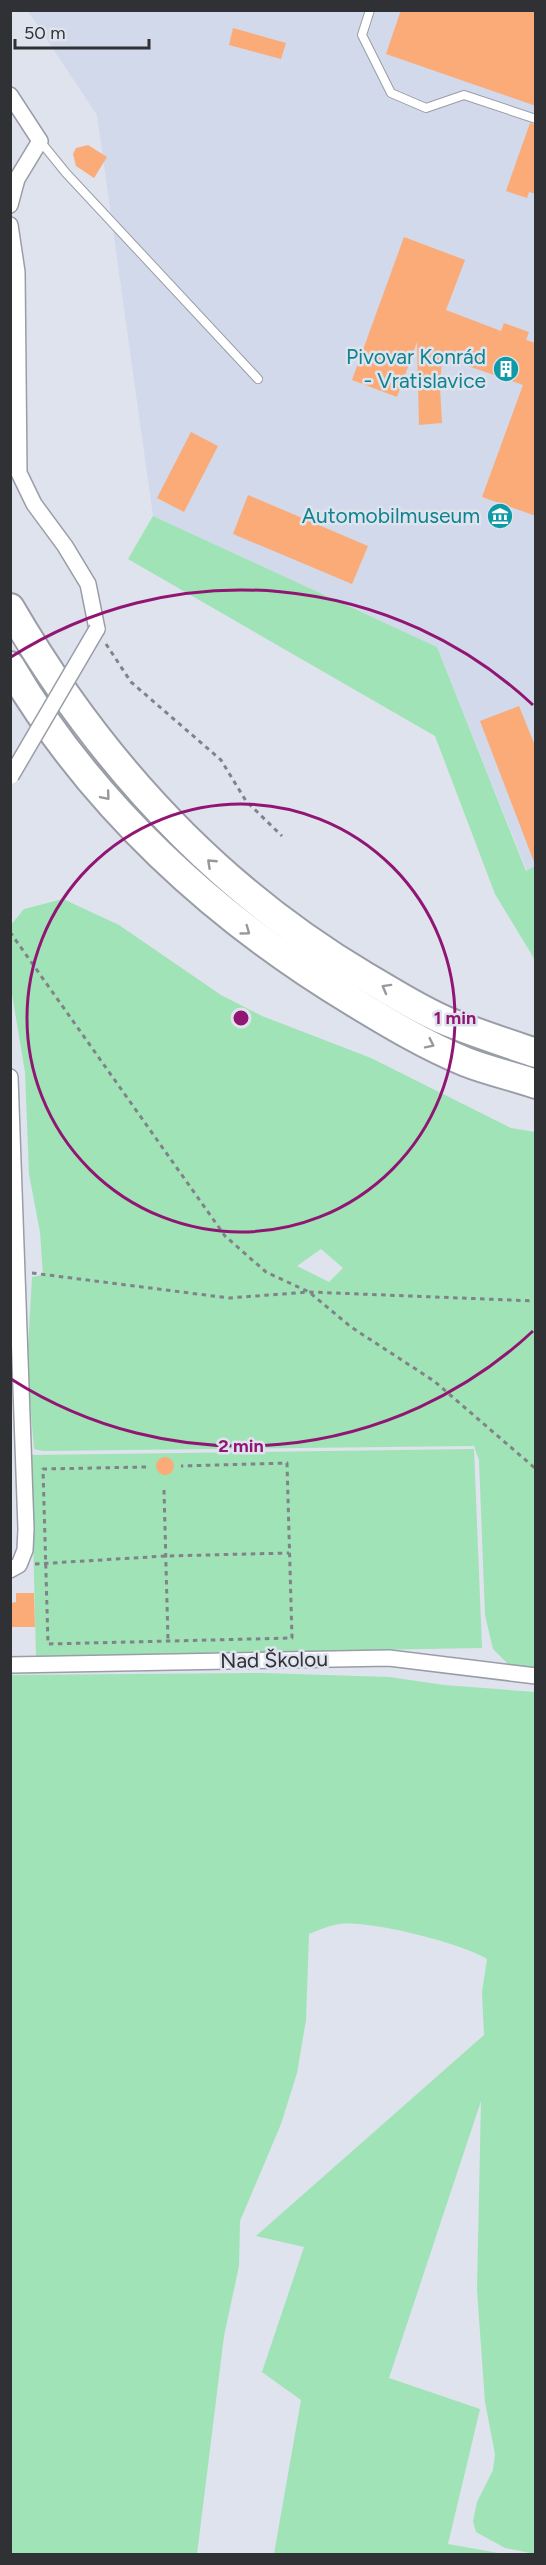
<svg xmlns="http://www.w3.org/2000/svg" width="546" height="2565" font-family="Figtree,sans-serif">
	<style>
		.built { fill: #d2d9ea }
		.green { fill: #a0e3b6; fill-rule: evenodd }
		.building { fill: #faab78 }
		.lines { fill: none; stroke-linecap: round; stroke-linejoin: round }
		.lane-casing { stroke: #999da6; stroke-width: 10 }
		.street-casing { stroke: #999da6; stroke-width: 18 }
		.highway-casing { stroke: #999da6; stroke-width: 32 }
		.path { stroke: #808389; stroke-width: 3; stroke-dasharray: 4.5 4.5; stroke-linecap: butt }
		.lane { stroke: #fff; stroke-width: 8 }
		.street { stroke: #fff; stroke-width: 15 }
		.highway { stroke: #fff; stroke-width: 28 }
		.street-bridge-casing { stroke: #999da6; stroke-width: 18; stroke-linecap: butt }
		.street-bridge { stroke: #fff; stroke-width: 15 }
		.oneway { stroke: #98989a }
		.ring { fill: none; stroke: #911673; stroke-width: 3 }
		.labels { text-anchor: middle; stroke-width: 5; stroke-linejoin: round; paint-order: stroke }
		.culture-label { font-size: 21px; fill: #0d838f; stroke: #dee3ed; text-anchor: end }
		.street-label { font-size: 21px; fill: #303135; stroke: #dee3ed }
		.centre { fill: #911673; stroke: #dee3ed; stroke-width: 3 }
		.ring-label { font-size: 18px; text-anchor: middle; font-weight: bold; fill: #911673; stroke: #dee3ed; stroke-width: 5; stroke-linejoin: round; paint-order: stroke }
	</style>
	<rect width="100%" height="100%" fill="#dee3ed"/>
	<!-- built -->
	<path class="built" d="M 28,11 L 535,11 L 536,866 L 527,871 L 437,647 L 153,516 L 97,115 Z"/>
	<!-- green -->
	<g class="green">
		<path d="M 153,516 L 437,647 L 526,871 L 535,866 L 535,960 L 495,894 L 435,736 L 128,559 Z"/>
		<path d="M 63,899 L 119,925 L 221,995 L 262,1016 L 371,1058 L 511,1128 L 535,1132 L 535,1668 L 510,1666 L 493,1649 L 485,1615 L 479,1460 L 474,1446 L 43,1451 L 34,1449 L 27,1366 L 32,1277 L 43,1275 L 40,1232 L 29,1174 L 25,1072 L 11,988 L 10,926 L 24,909 ZM 321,1249 L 343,1268 L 329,1282 L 297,1266 Z"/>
		<path d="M 474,1449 L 482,1648 L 36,1656 L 31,1455 Z"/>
		<path d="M 263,1673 L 389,1677 L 444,1685 L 535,1692 L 535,2554 L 505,2548 L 476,2532 L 473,2521 L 477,2502 L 493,2470 L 495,2454 L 485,2402 L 477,2290 L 481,2101 L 389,2378 L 480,2409 L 448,2544 L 504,2554 L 274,2554 L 301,2400 L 262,2372 L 304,2247 L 256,2236 L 484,2035 L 482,1992 L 487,1959 C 462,1943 369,1920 340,1924 C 330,1925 319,1930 309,1934 L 306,2020 L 297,2073 L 281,2124 L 240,2221 L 239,2266 L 224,2336 L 197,2554 L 11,2554 L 11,1675 Z"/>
	</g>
	<!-- building -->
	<g class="building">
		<path d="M 401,10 L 536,10 L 536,106 L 386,54 Z"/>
		<path d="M 233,28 L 286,43 L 281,59 L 229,45 Z"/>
		<path d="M 530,123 L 536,125 L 536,194 L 529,192 L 527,198 L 506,191 Z"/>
		<path d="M 88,145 L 107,157 L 94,178 L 76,166 L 73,154 L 76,148 Z"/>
		<path d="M 404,237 L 465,260 L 446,310 L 501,331 L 504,323 L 529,332 L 526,340 L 536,343 L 536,516 L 482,497 L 523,385 L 442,357 L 440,387 L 442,423 L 419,425 L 417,342 L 397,397 L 352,380 Z"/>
		<path d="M 191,432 L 218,446 L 184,512 L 157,498 Z"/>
		<path d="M 248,495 L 368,546 L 352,584 L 233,534 Z"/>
		<path d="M 519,706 L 536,748 L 534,862 L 480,721 Z"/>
		<circle cx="165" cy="1466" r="9"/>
		<path d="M 16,1593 L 34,1593 L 35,1627 L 10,1627 L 10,1603 L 16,1602 Z"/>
	</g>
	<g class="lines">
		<!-- lane casing -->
		<g class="lane-casing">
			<g id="lane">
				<path d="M 370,10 L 362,35 L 391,93 L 426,108 L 464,95 L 536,119"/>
				<path d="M 40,141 L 66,173 L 258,379"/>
			</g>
		</g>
		<!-- street casing -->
		<g class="street-casing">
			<g id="street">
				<path d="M 10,95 L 40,141 L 17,179 L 10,205"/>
				<path d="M 10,225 L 17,272 L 19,473 L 34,504 L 65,546 L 88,584 L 97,629"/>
				<path d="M 10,1077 L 26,1529 L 25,1550 L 19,1565 L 10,1570"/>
				<path d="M 10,1665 L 389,1658 L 536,1676"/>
			</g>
		</g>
		<!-- highway casing -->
		<g class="highway-casing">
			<g id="highway">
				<path d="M 10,608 C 99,761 214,887 366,977 C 392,992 418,1009 446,1021 C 475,1033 506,1043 536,1053"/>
				<path d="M 10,666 C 92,806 216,919 354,1002 C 390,1024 427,1046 466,1062 C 489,1071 513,1076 536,1084"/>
			</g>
		</g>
		<!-- path -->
		<g class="path">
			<path d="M 106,644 L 131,682 L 221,760 L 246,801 L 282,836"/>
			<path d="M 10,932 L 225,1236 L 266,1272 L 309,1292 L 351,1327 L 434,1381 L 536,1469"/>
			<path d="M 32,1273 L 229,1298 L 309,1292 L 536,1301"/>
			<path d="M 146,1467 L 43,1469 L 48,1644 L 292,1638 L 287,1463 L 181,1466"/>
			<path d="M 164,1490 L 168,1641"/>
			<path d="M 35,1564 L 166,1556 L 289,1553"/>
		</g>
		<!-- lane -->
		<use href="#lane" class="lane"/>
		<!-- street -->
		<use href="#street" class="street"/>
		<!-- highway -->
		<use href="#highway" class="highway"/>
		<!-- street-bridge casing -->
		<g class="street-bridge-casing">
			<path id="street-bridge" d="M 11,776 L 97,629"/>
		</g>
		<!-- street-bridge -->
		<use href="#street-bridge" class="street-bridge"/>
	</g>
	<!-- one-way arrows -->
	<defs><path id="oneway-chevron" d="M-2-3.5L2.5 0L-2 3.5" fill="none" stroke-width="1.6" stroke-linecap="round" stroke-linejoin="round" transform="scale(1.5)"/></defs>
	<g class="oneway">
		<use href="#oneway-chevron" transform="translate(106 796) rotate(50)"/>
		<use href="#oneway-chevron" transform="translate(211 863) rotate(-137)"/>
		<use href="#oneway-chevron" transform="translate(246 931) rotate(36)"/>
		<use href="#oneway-chevron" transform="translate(386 988) rotate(-151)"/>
		<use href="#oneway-chevron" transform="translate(430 1044) rotate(26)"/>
	</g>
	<!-- distance rings -->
	<g class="ring">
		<circle cx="241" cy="1018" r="214"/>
		<path d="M533 1331A428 428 0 0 1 11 1379M11 657A428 428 0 0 1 533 705"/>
	</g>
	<!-- icons -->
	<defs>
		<g id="building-disc" transform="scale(1.35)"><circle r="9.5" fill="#0f9aa8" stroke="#dee3ed"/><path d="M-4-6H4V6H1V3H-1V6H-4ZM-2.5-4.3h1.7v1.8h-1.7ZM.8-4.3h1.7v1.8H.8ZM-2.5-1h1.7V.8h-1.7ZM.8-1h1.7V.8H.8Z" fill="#fff"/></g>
		<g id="museum-disc" transform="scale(1.35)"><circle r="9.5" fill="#0f9aa8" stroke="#dee3ed"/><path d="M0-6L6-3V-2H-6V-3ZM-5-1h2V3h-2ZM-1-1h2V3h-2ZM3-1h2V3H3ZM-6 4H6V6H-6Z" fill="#fff"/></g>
	</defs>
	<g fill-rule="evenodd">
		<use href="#building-disc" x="506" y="369"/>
		<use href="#museum-disc" x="500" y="516"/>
	</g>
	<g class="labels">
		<!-- culture labels -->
		<g class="culture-label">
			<text x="486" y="364">Pivovar Konrád<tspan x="486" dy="24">- Vratislavice</tspan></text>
			<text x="480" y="523">Automobilmuseum</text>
		</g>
		<!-- street labels -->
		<g class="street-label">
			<text transform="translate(274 1660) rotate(-1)" y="7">Nad Školou</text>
		</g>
	</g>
	<circle cx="241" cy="1018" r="9" class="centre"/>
	<g class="ring-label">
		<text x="455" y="1024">1 min</text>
		<text x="241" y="1452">2 min</text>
	</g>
	<!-- border -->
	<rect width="546" height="2565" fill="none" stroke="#303135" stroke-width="24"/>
	<!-- scale -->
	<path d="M15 39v9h134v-9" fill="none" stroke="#303135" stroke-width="3"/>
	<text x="24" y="39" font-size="18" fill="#303135" stroke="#dee3ed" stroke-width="4.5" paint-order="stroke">50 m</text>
</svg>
